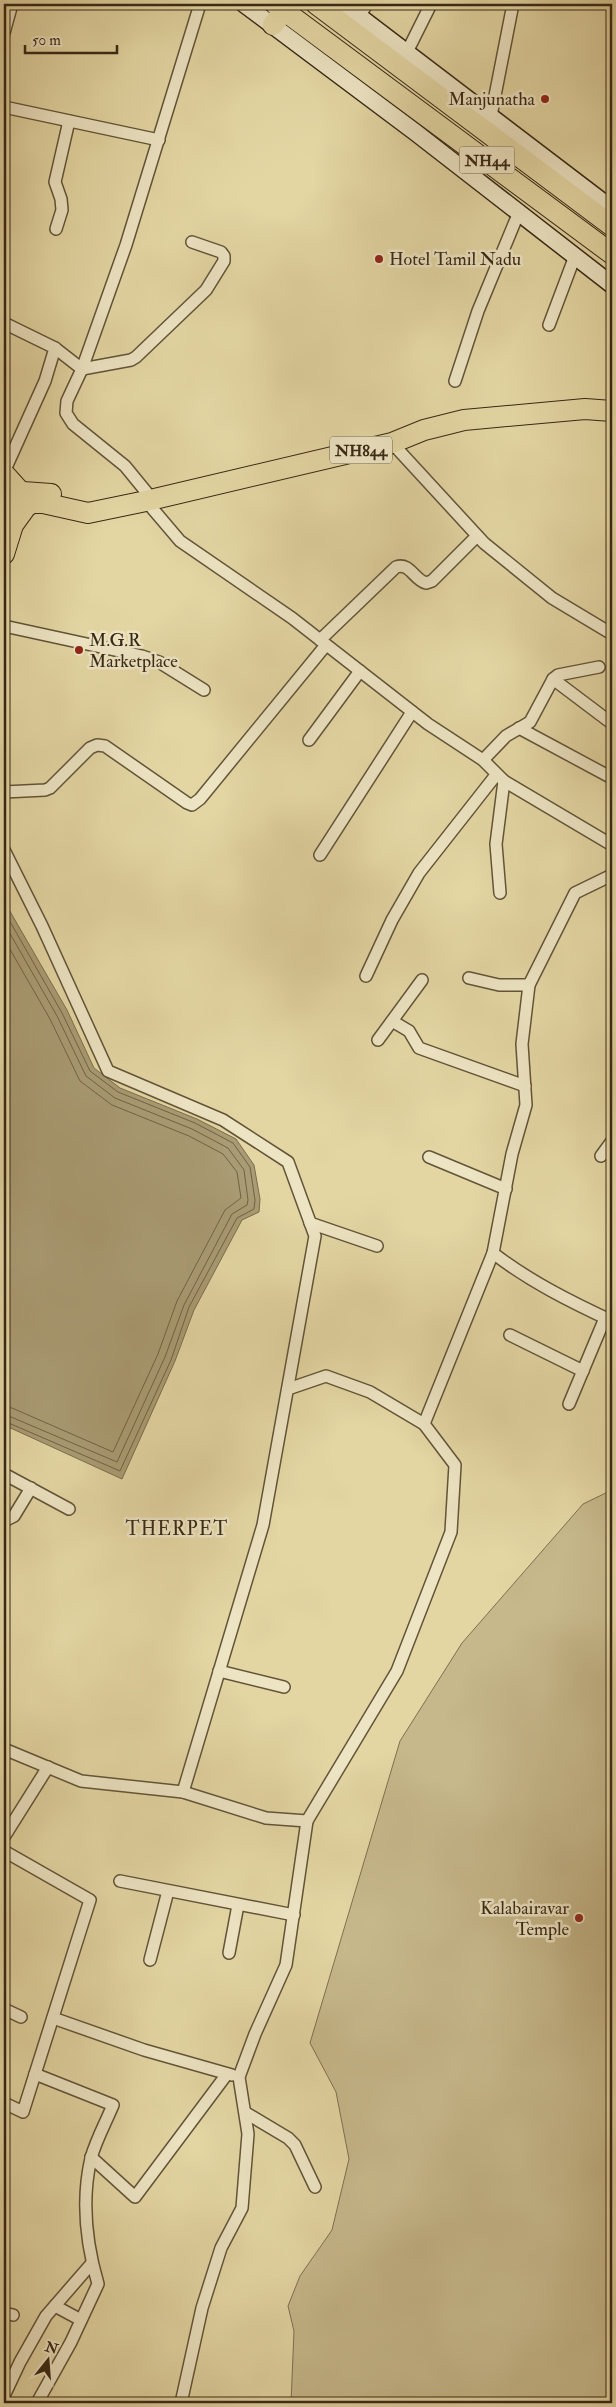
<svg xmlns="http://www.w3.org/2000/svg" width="616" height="2407" font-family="'IM FELL Double Pica',serif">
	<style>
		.green { fill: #c6b88b; stroke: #7e7050 }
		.water { fill: #a99b73; stroke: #7b6d4d }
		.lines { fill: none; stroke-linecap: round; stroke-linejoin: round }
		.shore { stroke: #706244; stroke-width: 1 }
		.street-casing { stroke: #625438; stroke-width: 14 }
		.secondary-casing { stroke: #372815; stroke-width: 19 }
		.primary-casing { stroke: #372815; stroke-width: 20 }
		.highway-casing { stroke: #372815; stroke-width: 22 }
		.street { stroke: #ede4c3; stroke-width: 11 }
		.secondary { stroke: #ede4c3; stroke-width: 16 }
		.primary { stroke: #e3d6a3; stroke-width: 18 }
		.highway { stroke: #e3d6a3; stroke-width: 20 }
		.poi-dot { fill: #8f2418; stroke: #ede4c3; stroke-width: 2 }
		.labels { text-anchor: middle; stroke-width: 5; stroke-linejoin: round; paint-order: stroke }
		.shield { fill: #ede4c3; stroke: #6e6049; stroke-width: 1 }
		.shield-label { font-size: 16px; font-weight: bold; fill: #372815 }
		.poi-label { font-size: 18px; fill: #372815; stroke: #ede4c3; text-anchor: end }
		.neighbourhood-label { font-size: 19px; letter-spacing: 1px; fill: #372815; stroke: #ede4c3 }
	</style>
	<rect width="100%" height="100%" fill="#e3d6a3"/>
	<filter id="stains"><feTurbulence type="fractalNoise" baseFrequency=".004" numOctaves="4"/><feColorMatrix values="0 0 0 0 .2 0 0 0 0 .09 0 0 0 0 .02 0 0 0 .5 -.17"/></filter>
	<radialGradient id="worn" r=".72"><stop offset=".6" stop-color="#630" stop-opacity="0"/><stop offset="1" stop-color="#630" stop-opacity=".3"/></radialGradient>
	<!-- green -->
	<path class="green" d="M 612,1490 L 612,2403 L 291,2403 L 294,2331 L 288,2306 L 300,2276 L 332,2230 L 349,2159 L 336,2092 L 310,2043 L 400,1741 L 462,1643 L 583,1504 Z"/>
	<!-- water -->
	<path class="water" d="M 4,901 L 67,1010 L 94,1068 L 120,1088 L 197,1119 L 236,1139 L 254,1165 L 260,1199 L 259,1212 L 242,1220 L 194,1310 L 175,1361 L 122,1479 L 4,1425 Z"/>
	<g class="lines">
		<!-- shore -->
		<g class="shore">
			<path d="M 4,911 L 62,1013 L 90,1071 L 118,1092 L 195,1123 L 233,1143 L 250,1167 L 255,1200 L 254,1209 L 237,1218 L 189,1307 L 171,1360 L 120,1471 L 4,1421"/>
			<path d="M 4,923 L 57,1016 L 86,1076 L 115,1098 L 192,1129 L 228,1148 L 244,1170 L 248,1200 L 247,1205 L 232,1214 L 184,1305 L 165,1357 L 117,1462 L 4,1414"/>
			<path d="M 4,939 L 50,1019 L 80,1081 L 112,1105 L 189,1136 L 223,1154 L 237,1172 L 241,1198 L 225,1210 L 177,1301 L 158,1354 L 113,1452 L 12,1408 L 4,1407"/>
		</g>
		<!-- street casing -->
		<g class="street-casing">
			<g id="street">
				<path d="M 360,15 L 367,4"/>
				<path d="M 4,33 L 12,4"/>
				<path d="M 407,52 L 431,4"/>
				<path d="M 4,107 L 159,140"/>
				<path d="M 491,116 L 513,4"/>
				<path d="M 56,229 L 62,210 L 61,199 L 55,182 L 69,121"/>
				<path d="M 4,323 L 55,348 L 45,381 L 4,472"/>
				<path d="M 549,325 L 575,256"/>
				<path d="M 55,348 L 82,369 L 131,360 L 136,357 L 206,290 L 224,261 L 224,256 L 221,252 L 192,242"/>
				<path d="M 455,381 L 478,311 L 519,212"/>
				<path d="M 392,443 L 484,543 L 552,598 L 612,634"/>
				<path d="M 152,499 L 125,466 L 73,424 L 66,413 L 67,401 L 82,369 L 126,245 L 200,4"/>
				<path d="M 146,501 L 180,541 L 292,618 L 428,724 L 483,760 L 504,781 L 612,845"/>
				<path d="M 4,626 L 142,656 L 159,662 L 204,690"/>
				<path d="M 320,640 L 396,567 C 410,562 414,580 426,583 L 432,581 L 477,536"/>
				<path d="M 553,679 L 610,722"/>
				<path d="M 519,728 L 612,778"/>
				<path d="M 309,740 L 360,671"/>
				<path d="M 483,760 L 506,736 L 530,722 L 553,679 L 558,675 L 599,667"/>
				<path d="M 4,792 L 45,790 L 50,788 L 90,748 L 97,745 L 105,746 L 187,803 L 192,805 L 200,799 L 326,645"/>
				<path d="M 4,850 L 42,926 L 108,1071 L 223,1120 L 288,1162 L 315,1236 L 263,1525 L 183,1792 L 81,1781 L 4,1749"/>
				<path d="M 320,855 L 412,712"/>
				<path d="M 612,875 L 575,893 L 529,985 L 522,1044 L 526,1105 L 512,1154 L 493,1253 C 529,1281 571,1302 612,1321"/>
				<path d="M 500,893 L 496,844 L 504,781"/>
				<path d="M 366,976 L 392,920 L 419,873 L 496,775"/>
				<path d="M 469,978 L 499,985 L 529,985"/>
				<path d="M 392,1021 L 409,1031 L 419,1048 L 525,1086"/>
				<path d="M 378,1040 L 422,980"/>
				<path d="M 601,1156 L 612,1141"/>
				<path d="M 429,1157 L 506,1189"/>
				<path d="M 310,1223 L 377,1246"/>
				<path d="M 510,1335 L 583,1371"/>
				<path d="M 569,1404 L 605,1318"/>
				<path d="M 424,1424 L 493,1253"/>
				<path d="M 4,1474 L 69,1509"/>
				<path d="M 4,1521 L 14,1516 L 31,1488"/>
				<path d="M 219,1671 L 284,1687"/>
				<path d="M 183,1792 L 266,1818 L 307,1821 L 397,1671 L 451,1532 L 455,1465 L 424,1424 L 370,1392 L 326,1376 L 288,1389"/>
				<path d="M 4,1837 L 48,1767"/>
				<path d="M 4,1851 L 90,1900 L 23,2112 L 4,2103"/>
				<path d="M 120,1881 L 294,1915"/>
				<path d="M 229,1953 L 238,1905"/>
				<path d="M 150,1960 L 168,1891"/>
				<path d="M 4,2009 L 21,2017"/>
				<path d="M 53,2018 L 144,2050 L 232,2075"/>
				<path d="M 35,2074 L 113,2105 C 106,2122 96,2140 91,2158 C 81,2201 86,2243 98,2284 L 71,2342 L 37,2403"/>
				<path d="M 246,2113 L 288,2138 L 295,2145 L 315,2187"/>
				<path d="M 91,2157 L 135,2197 L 227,2074"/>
				<path d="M 55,2306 L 81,2320"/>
				<path d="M 4,2313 L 13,2315"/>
				<path d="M 4,2396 L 20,2362 L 46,2316 L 92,2263"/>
				<path d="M 181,2403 L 202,2308 L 221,2248 L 242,2208 L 248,2134 L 239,2077 L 255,2034 L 286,1965 L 307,1821"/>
			</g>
		</g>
		<!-- secondary casing -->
		<g class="secondary-casing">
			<g id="secondary">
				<path d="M 244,4 L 415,132 L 612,285"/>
				<path d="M 343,4 L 612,209"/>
			</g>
		</g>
		<!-- primary casing -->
		<g class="primary-casing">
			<path id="primary" d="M 4,472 L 32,503"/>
		</g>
		<!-- highway casing -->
		<g class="highway-casing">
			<g id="highway">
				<path d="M 275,4 L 612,254"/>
				<path d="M 316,4 L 612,226"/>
				<path d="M 273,25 L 284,10"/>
				<path d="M 4,511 L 11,500 L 23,492 L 51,494"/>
				<path d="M 4,554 L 13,525 L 26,507 L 32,503 L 43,503 L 88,513 L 146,501 L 392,443 L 424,430 L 464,420 L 585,409 L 612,411"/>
			</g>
		</g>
		<!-- street -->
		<use href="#street" class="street"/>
		<!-- secondary -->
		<use href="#secondary" class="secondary"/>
		<!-- primary -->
		<use href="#primary" class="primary"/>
		<!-- highway -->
		<use href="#highway" class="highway"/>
	</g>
	<!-- markers -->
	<g class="poi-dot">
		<circle cx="545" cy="99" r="5"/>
		<circle cx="379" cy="259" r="5"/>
		<circle cx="79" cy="650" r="5"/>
		<circle cx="579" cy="1918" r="5"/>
	</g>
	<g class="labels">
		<!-- shield labels -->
		<g class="shield">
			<rect x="459.5" y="146.5" width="55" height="27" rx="4"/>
			<rect x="330" y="436.5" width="62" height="27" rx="4"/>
		</g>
		<g class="shield-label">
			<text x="487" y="166">NH44</text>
			<text x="361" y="456">NH844</text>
		</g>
		<!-- poi labels -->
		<g class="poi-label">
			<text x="535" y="105">Manjunatha</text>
			<text x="389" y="265" text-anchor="start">Hotel Tamil Nadu</text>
			<text x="89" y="646" text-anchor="start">M.G.R<tspan x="89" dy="21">Marketplace</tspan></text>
			<text x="569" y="1914">Kalabairavar<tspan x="569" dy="21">Temple</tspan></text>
		</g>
		<!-- neighbourhood labels -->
		<g class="neighbourhood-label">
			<text x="177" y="1535">THERPET</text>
		</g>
	</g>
	<!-- margin -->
	<rect width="616" height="2407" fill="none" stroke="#e3d6a3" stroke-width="20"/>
	<rect x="5" y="5" width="606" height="2397" fill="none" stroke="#372815" stroke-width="2.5"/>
	<rect x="10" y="10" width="596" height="2387" fill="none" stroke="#372815"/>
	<!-- north arrow -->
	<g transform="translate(48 2360) rotate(17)" stroke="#ede4c3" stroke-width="4" paint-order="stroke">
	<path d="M0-4L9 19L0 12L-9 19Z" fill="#372815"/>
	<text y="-8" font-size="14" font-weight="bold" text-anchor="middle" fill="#372815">N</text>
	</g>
	<!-- scale -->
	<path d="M25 45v8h92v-8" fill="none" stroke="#372815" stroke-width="2.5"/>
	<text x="32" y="45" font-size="15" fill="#372815" stroke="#ede4c3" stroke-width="4" paint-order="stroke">50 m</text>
	<rect width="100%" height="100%" filter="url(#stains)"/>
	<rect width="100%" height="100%" fill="url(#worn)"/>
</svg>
